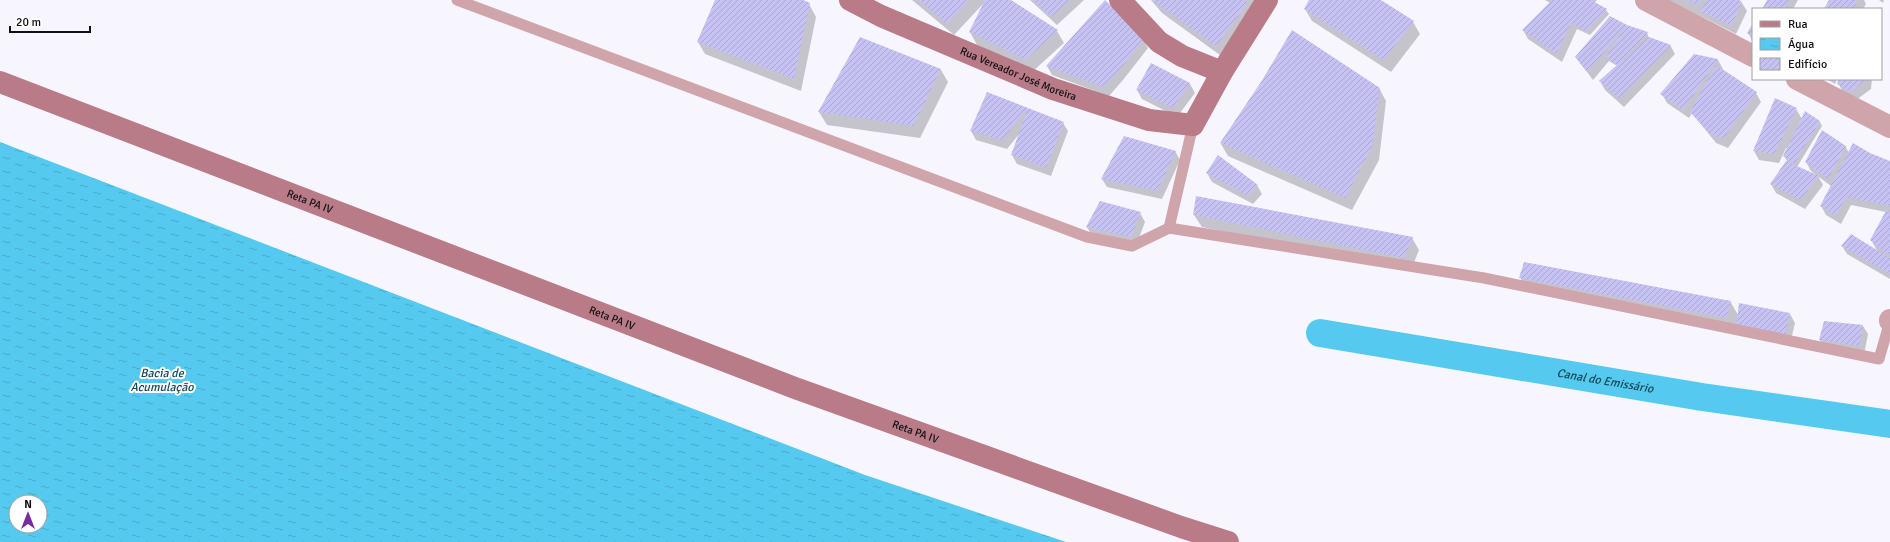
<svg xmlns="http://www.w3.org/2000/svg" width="1890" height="542" font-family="Signika,sans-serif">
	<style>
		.water { fill: url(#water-ripples); fill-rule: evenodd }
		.shadow { fill: #0003 }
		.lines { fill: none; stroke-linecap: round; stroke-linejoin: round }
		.canal { stroke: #55c9ef; stroke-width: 28 }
		.building { fill: url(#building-hatch) }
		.lane { stroke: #d0a4ab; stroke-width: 11 }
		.street { stroke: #d0a4ab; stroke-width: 22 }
		.secondary { stroke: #b97b87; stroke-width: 22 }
		.labels { text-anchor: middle; stroke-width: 4; stroke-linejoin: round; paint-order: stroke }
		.street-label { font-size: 11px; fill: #101013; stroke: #fff }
		.water-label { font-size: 12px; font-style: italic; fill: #154757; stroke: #fff }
	</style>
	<defs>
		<pattern id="water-ripples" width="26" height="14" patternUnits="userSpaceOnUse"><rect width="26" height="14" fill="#55c9ef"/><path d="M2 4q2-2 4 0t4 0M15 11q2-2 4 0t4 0" fill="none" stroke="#49accc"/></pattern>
		<pattern id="building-hatch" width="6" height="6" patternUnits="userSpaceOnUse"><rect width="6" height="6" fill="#c6c2f4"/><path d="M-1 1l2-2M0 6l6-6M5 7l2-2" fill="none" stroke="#a9a6d0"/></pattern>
	</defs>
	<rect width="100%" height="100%" fill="#f7f6ff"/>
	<!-- water -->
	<path class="water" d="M 0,142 L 865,475 L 1066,542 L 0,542 ZM 16,502 L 40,502 L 40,526 L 16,526 Z"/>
	<!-- shadow -->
	<g class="shadow">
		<path d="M 716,0 L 801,0 L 809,4 L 816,17 L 801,91 L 705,54 L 698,42 Z"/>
		<path d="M 912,0 L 1009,0 L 1057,31 L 1064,43 L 1032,72 L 977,45 L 970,32 L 983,4 L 954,35 Z"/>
		<path d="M 1030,0 L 1084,0 L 1057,25 Z"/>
		<path d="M 1151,0 L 1255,0 L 1224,58 L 1162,13 Z"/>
		<path d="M 1311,0 L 1379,0 L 1413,22 L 1420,34 L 1391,72 L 1312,21 L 1305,9 Z"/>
		<path d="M 1545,0 L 1597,0 L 1594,3 L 1606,10 L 1609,14 L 1590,35 L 1577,29 L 1562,62 L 1528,39 L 1523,30 L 1550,3 Z"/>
		<path d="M 1669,0 L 1738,0 L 1742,3 L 1747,11 L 1736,34 Z"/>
		<path d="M 1768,0 L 1798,0 L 1793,9 L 1763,9 Z"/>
		<path d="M 1830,0 L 1864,0 L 1866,4 L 1863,9 L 1825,9 Z"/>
		<path d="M 1879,0 L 1884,0 L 1883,3 Z"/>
		<path d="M 1610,17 L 1627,26 L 1647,33 L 1649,38 L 1670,45 L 1675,54 L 1624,107 L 1605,90 L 1600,81 L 1617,66 L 1609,61 L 1593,80 L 1576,57 Z"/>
		<path d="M 1753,25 L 1753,42 L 1748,33 Z"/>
		<path d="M 860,38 L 941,70 L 948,82 L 920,138 L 827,125 L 819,112 Z"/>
		<path d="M 1143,39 L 1148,48 L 1123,80 L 1109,96 L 1052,75 L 1047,66 Z"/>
		<path d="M 1694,55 L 1718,60 L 1723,69 L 1721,70 L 1756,93 L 1761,102 L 1728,148 L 1716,143 L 1692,113 L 1689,118 L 1667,103 L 1662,94 Z"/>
		<path d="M 1151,64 L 1190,84 L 1195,93 L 1177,117 L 1142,99 L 1137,90 Z"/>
		<path d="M 1827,79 L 1837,79 L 1835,84 Z"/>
		<path d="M 1840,79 L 1872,79 L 1871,89 L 1856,100 L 1843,92 L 1838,83 Z"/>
		<path d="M 1262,83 L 1379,88 L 1386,101 L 1379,160 L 1352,210 L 1228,156 L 1221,144 Z"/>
		<path d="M 988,93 L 1063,123 L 1068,131 L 1051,176 L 1017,164 L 1012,155 L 1020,133 L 1007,149 L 976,140 L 971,131 Z"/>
		<path d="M 1796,109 L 1802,119 L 1805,112 L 1820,122 L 1822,126 L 1797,167 L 1818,176 L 1823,185 L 1805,209 L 1776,193 L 1771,184 L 1787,161 L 1784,156 L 1788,148 L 1786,148 L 1779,163 L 1759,160 L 1754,151 Z"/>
		<path d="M 1845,146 L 1849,153 L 1869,154 L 1890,162 L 1890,279 L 1847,254 L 1842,246 L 1878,252 L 1871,240 L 1886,212 L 1851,205 L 1841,224 L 1826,215 L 1821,206 L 1831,186 L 1811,171 L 1806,162 Z"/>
		<path d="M 1175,151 L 1180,160 L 1162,199 L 1107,187 L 1102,179 Z"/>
		<path d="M 1207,173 L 1257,185 L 1262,194 L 1253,204 L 1212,182 Z"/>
		<path d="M 1140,213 L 1145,222 L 1136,246 L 1092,236 L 1087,227 Z"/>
		<path d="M 1194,215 L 1412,238 L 1419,250 L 1411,270 L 1202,227 Z"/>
		<path d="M 1520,277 L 1730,301 L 1738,315 L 1740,304 L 1790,314 L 1795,323 L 1790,344 L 1527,290 Z"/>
		<path d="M 1863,326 L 1868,334 L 1864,355 L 1825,349 L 1820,340 Z"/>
	</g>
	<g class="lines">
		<!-- canal -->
		<path class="canal" id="s1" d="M 1320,333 L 1702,397 L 1890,424"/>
	</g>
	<!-- building -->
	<g class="building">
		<path d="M 715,0 L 803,0 L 810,3 L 794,79 L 697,42 Z"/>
		<path d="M 919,0 L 969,0 L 947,24 Z"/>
		<path d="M 985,0 L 1011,0 L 1058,30 L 1025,60 L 969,32 Z"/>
		<path d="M 1033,0 L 1070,0 L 1051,17 Z"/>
		<path d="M 1105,0 L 1144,39 L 1118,72 L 1103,87 L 1046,66 Z"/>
		<path d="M 1152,0 L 1247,0 L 1244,8 L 1216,46 Z"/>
		<path d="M 1309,0 L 1381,0 L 1414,21 L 1383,60 L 1304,9 Z"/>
		<path d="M 1552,0 L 1591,0 L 1607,9 L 1587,31 L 1571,23 L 1556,54 L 1522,30 Z"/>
		<path d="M 1687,0 L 1702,0 L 1697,5 Z"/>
		<path d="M 1708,0 L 1739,0 L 1742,2 L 1731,26 L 1700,11 Z"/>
		<path d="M 1767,0 L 1789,0 L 1786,5 L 1791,9 L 1762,9 Z"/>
		<path d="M 1829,0 L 1858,0 L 1853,9 L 1824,9 Z"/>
		<path d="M 1610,16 L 1627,25 L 1587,72 L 1575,57 Z"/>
		<path d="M 1753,23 L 1753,37 L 1747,33 Z"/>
		<path d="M 1627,25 L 1648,32 L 1619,64 L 1649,37 L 1671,45 L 1619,99 L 1599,81 L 1617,65 L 1606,57 Z"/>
		<path d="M 1292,30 L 1380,88 L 1372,147 L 1345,198 L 1220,143 L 1261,82 Z"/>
		<path d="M 860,37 L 941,69 L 913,126 L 818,112 Z"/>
		<path d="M 1694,54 L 1718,59 L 1683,110 L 1660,94 Z"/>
		<path d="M 1151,63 L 1190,83 L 1172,108 L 1136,90 Z"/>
		<path d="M 1716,65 L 1757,92 L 1723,139 L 1710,134 L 1690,112 Z"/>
		<path d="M 1839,79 L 1867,79 L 1850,92 L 1837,84 Z"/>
		<path d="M 987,92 L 1028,108 L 1064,122 L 1046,168 L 1011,155 L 1028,108 L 1002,140 L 970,131 Z"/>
		<path d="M 1775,98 L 1797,108 L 1774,154 L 1753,151 Z"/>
		<path d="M 1805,111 L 1820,121 L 1794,164 L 1783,156 Z"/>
		<path d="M 1822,130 L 1846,146 L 1828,179 L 1805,162 Z"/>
		<path d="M 1124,136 L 1176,151 L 1157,191 L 1101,179 Z"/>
		<path d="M 1853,143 L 1870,153 L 1890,161 L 1890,206 L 1846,197 L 1836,216 L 1820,206 Z"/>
		<path d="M 1218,155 L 1258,185 L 1248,196 L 1206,173 Z"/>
		<path d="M 1786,161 L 1819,176 L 1800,200 L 1770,184 Z"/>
		<path d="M 1196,196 L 1413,237 L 1404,258 L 1193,215 Z"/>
		<path d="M 1100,201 L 1141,212 L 1131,237 L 1086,227 Z"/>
		<path d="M 1887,209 L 1890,211 L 1890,256 L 1870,240 Z"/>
		<path d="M 1851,234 L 1890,258 L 1890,274 L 1841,246 Z"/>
		<path d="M 1524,262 L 1731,301 L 1727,318 L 1519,278 Z"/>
		<path d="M 1739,303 L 1790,313 L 1785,336 L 1736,328 Z"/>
		<path d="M 1824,321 L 1863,325 L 1859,346 L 1819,340 Z"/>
	</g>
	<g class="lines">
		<!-- lane -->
		<g class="lane">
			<path d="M 457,0 L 1087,237 L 1132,246 L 1169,228 L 1484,278 L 1879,359 L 1890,321"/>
			<path d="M 1169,228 L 1193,125"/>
		</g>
		<!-- street -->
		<g class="street">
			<path d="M 1646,0 L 1753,56"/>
			<path d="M 1797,79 L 1890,127"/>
			<path d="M 1890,321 L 1890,320"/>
		</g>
		<!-- secondary -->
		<g class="secondary">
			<path id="s2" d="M 850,0 L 881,16 L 1053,89 L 1149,120 L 1193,125 L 1222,72 L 1267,0"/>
			<path d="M 1120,0 L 1159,42 L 1182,56 L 1222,72"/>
			<path id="s3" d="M 0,82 L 795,388 L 1181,527 L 1228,542"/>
		</g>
	</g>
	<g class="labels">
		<!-- street labels -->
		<g class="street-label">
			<text dy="4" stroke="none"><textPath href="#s2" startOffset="184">Rua Vereador José Moreira</textPath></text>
			<text dy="4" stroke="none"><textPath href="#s3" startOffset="332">Reta PA IV</textPath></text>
			<text dy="4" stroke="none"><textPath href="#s3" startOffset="656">Reta PA IV</textPath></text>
			<text dy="4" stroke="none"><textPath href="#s3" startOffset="980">Reta PA IV</textPath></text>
		</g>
		<!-- water labels -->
		<g class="water-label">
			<text x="162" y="377">Bacia de<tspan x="162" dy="14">Acumulação</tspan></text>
			<text dy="4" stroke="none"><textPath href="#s1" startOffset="289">Canal do Emissário</textPath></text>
		</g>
	</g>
	<!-- legend -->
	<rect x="1752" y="8" width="130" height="72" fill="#ffffff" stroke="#9f9fa1"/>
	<rect x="1760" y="21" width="20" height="6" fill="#b97b87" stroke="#9f9fa1"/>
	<text x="1788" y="28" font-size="12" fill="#101013">Rua</text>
	<rect x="1760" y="38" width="20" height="12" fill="url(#water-ripples)" stroke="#9f9fa1"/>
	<text x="1788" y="48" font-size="12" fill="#101013">Água</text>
	<rect x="1760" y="58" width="20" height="12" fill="url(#building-hatch)" stroke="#9f9fa1"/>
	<text x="1788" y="68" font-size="12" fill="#101013">Edifício</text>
	<!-- north arrow -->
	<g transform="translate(28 514)"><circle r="19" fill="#ffffff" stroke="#9f9fa1"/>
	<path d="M0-3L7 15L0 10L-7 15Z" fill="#762c9e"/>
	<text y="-6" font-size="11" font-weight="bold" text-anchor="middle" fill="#101013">N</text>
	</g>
	<!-- scale -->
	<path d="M10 26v6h80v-6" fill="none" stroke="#101013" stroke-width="2"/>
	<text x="16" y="26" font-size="12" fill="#101013" stroke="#ffffff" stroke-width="3" paint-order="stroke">20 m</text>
</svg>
